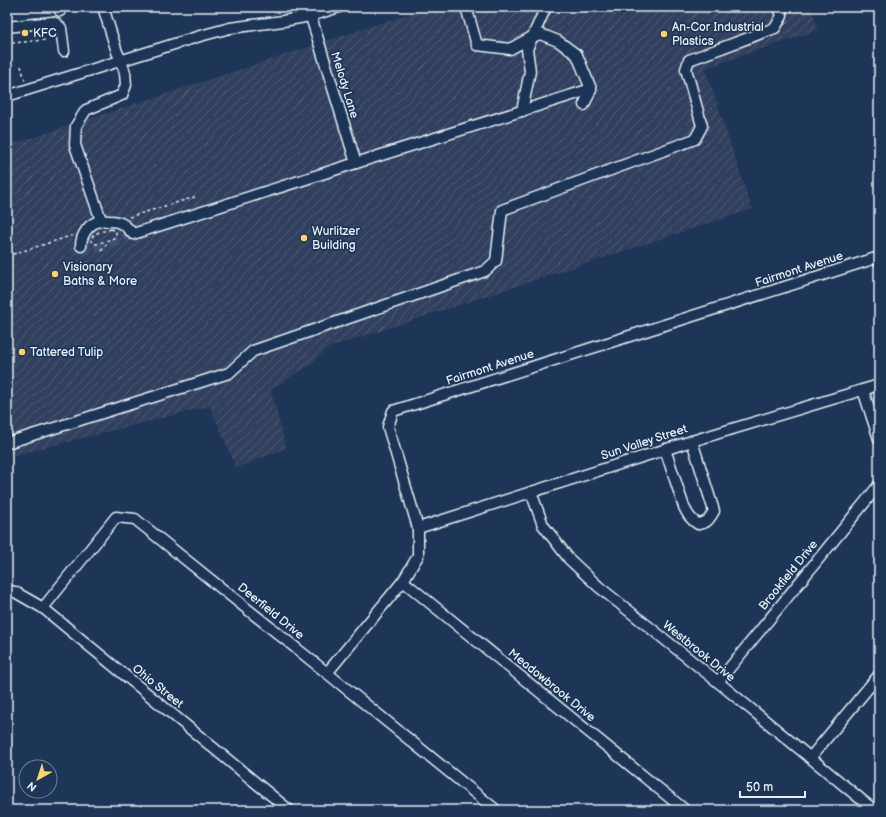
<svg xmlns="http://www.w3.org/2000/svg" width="886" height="817" font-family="'Balsamiq Sans',sans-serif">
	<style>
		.industrial { fill: url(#industrial-furrows) }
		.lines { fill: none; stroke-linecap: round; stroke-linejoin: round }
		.minor-tunnel { stroke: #3b516f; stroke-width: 10; stroke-dasharray: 10 5; stroke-linecap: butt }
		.minor-casing { stroke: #e8f1f8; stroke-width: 13 }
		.path { stroke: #e8f1f8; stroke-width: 1.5; stroke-dasharray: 3 3; stroke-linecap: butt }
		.minor { stroke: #1d3557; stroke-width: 10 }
		.poi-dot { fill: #ffd166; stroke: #1d3557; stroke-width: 1.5 }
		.labels { text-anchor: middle; stroke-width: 3.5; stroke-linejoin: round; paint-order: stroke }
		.poi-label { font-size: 12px; fill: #e8f1f8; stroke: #1d3557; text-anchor: start }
		.street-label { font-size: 12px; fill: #e8f1f8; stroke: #1d3557 }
	</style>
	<defs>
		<pattern id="industrial-furrows" width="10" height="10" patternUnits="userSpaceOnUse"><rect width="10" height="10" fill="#31415e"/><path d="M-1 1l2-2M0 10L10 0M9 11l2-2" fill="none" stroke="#4f5d76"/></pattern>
	</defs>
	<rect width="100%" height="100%" fill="#1d3557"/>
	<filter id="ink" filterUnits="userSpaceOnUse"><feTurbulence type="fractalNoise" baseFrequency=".025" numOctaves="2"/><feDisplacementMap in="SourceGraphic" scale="8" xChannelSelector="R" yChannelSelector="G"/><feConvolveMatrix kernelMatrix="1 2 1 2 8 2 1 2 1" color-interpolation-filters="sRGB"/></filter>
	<g filter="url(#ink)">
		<!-- industrial -->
		<path class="industrial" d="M 430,7 L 811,7 L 818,30 L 705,68 L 752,209 L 328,348 L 309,366 L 271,389 L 286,448 L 236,468 L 210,406 L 7,457 L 7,146 Z"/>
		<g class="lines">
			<!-- minor-tunnel -->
			<path class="minor-tunnel" d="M 81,246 L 86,249 L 93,249 L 120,241 L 126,236 L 133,234"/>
			<!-- minor casing -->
			<g class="minor-casing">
				<g id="minor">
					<path d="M 60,7 L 60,11"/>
					<path d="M 308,7 L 356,163"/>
					<path d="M 466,7 L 477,45 L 510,49 L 532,37 L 540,34 L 558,41 L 577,55 L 591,89 L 584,105"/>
					<path d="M 7,27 L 52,22 L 57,24 L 61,28 L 64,51"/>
					<path d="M 7,96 L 200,36 L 230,28 L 283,21 L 310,16 L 339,7"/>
					<path d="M 522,111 L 530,71 L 527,49 L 546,7"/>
					<path d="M 101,220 L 75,145 L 76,126 L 86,110 L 122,95 L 126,85 L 125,73 L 121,60 L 117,52 L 103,7"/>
					<path d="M 81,246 C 81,235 89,223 100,221 C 103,220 106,221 109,221 C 114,221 120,222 124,225 C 127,227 130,231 133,234 L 356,163 L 591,89"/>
					<path d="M 863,390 L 879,439"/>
					<path d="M 7,443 L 229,373 L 253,351 L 485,271 L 496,261 L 502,210 L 695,139 L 702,126 L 686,69 L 689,60 L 775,28 L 782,16 L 779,7"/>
					<path d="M 665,449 L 684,507 C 688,515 691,520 698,524 C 708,523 709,519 714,511 L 692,441"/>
					<path d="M 531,492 L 543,525 L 569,559 L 599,587 L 718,682 L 874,810"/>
					<path d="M 418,528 L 692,441 L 879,385"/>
					<path d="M 403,581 L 685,810"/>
					<path d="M 7,590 L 15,592 L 43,608 L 289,810"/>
					<path d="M 43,608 L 116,517 L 135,519 L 327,673 L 496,810"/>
					<path d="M 327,673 L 403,581 L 418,556 L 418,528 L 388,427 L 393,411 L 879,257"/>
					<path d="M 718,682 L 879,485"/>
					<path d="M 810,758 L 879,675"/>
				</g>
			</g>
			<!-- path -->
			<g class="path">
				<path d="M 284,11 L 291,7"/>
				<path d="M 11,37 L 12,43 L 45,40"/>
				<path d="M 21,66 L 25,81"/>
				<path d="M 129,217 L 195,197"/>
				<path d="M 111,229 L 116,231 L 116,235 L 114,238 L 97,244 L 95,244 L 91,241 C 91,232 103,232 111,229 Z"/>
				<path d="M 101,251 L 106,245 L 105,242"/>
				<path d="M 7,256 L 74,235"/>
			</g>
			<!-- minor -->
			<use href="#minor" class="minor"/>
		</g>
	</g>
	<!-- markers -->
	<g class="poi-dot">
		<circle cx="25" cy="33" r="4"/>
		<circle cx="664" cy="34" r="4"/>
		<circle cx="304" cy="238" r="4"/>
		<circle cx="55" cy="274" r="4"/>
		<circle cx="22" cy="352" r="4"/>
	</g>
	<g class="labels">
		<!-- poi labels -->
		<g class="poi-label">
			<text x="672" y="31">An-Cor Industrial<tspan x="672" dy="14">Plastics</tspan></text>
			<text x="33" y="37">KFC</text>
			<text x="312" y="235">Wurlitzer<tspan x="312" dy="14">Building</tspan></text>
			<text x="63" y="271">Visionary<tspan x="63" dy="14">Baths &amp; More</tspan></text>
			<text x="30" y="356">Tattered Tulip</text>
		</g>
		<!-- street labels -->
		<g class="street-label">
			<text transform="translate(345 85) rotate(73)" y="4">Melody Lane</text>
			<text transform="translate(799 269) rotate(-18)" y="4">Fairmont Avenue</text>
			<text transform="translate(490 367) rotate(-18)" y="4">Fairmont Avenue</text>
			<text transform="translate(644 442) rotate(-18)" y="4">Sun Valley Street</text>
			<text transform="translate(788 575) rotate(-51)" y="4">Brookfield Drive</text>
			<text transform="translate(271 611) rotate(39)" y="4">Deerfield Drive</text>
			<text transform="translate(699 651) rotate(39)" y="4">Westbrook Drive</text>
			<text transform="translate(552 685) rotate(39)" y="4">Meadowbrook Drive</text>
			<text transform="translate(158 686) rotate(39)" y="4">Ohio Street</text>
		</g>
	</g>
	<!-- margin -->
	<rect width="886" height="817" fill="none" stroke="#1d3557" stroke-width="24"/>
	<rect x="12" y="12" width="862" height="793" fill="none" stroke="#e8f1f8" stroke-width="1.5" filter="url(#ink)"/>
	<!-- north arrow -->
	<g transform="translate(38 779) rotate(219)"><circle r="19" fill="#1d3557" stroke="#6e8097"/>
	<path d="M0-3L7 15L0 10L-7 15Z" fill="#ffd166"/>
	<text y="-6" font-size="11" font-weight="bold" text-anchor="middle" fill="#e8f1f8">N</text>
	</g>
	<!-- scale -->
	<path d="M740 791v6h65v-6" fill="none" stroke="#e8f1f8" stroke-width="2"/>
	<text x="746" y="791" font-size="12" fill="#e8f1f8" stroke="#1d3557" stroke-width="3" paint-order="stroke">50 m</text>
</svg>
